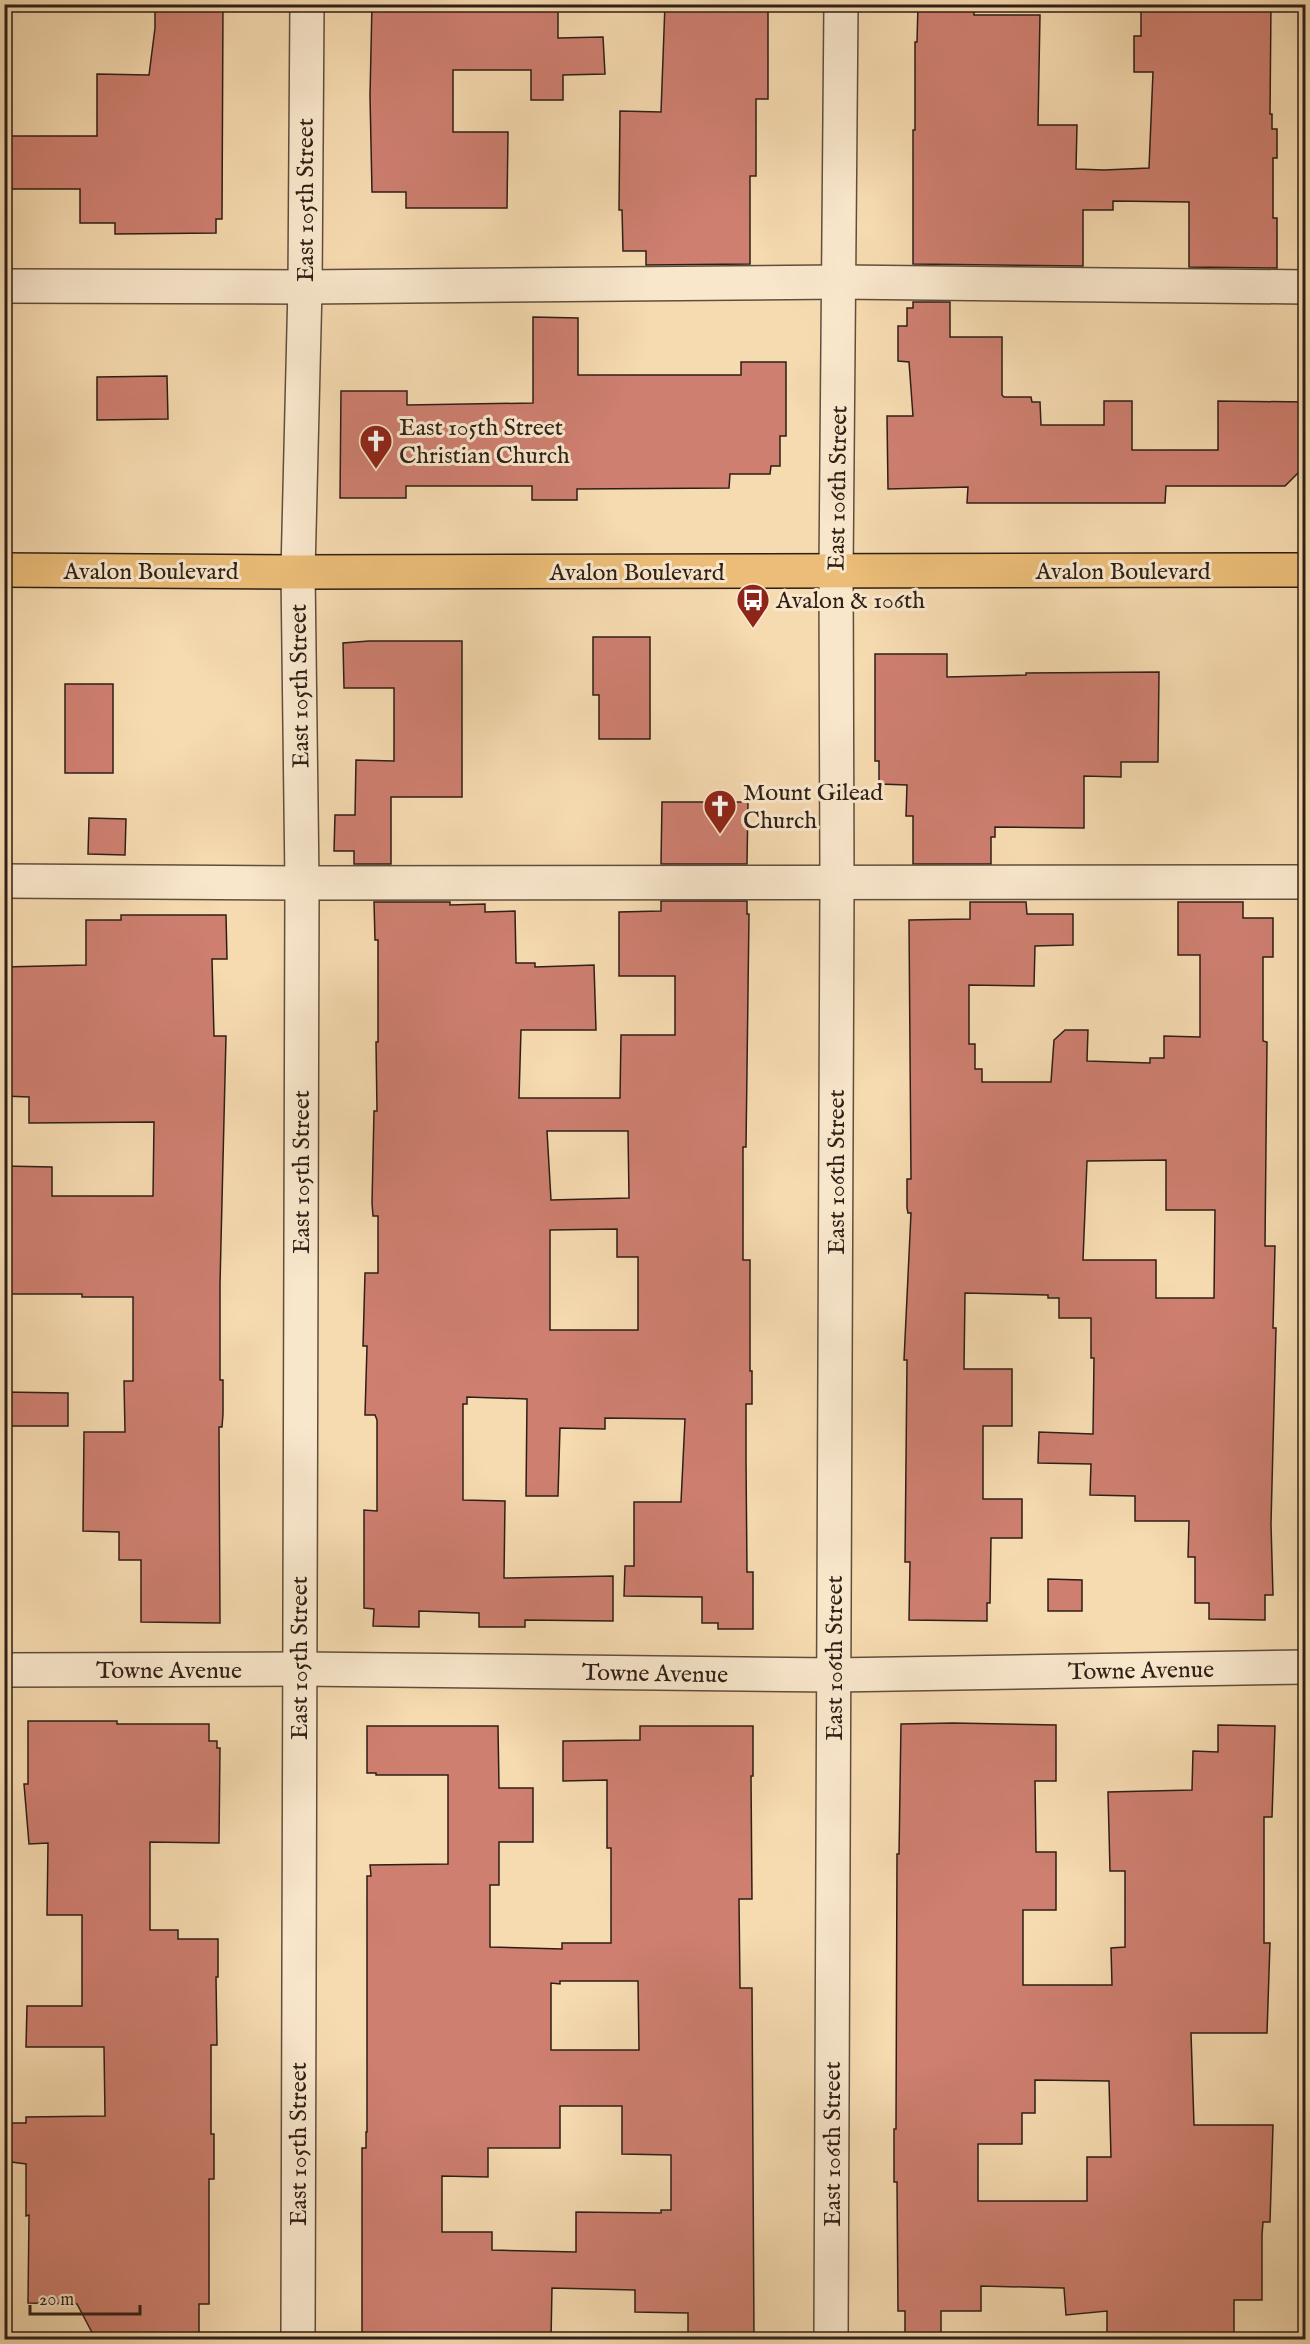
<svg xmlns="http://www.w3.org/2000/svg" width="1310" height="2344" font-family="'IM FELL English',serif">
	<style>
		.building { fill: #ce7f70; stroke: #2e1f16; stroke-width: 1.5; fill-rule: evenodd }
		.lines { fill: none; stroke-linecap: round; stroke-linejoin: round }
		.minor-casing { stroke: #604e3c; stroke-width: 36 }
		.major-casing { stroke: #2e1f16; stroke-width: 36 }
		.minor { stroke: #f9e7cc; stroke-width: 33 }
		.major { stroke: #ebbd78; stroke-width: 33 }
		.labels { text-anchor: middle; stroke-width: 6; stroke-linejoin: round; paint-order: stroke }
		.street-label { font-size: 24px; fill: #2e1f16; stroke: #f9e7cc }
		.poi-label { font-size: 24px; fill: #2e1f16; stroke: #f9e7cc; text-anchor: start }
	</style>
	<rect width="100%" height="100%" fill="#f6dab0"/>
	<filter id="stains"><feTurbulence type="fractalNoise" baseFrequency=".00333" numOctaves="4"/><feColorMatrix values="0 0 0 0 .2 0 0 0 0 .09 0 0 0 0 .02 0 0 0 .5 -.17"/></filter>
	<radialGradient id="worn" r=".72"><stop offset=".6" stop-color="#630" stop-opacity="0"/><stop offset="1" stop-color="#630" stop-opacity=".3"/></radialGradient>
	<!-- building -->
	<g class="building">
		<path d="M 155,4 L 223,4 L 222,219 L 216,219 L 216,233 L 115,234 L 115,223 L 80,223 L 80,189 L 4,189 L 4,136 L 97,136 L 97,74 L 149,75 L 155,28 Z"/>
		<path d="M 372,4 L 558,4 L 558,38 L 603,37 L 605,74 L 563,75 L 563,100 L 531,100 L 531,70 L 453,70 L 453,132 L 508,132 L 507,208 L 406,208 L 406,192 L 372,192 L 370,96 Z"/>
		<path d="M 665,4 L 768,4 L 768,99 L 756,99 L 756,176 L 750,176 L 750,264 L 646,265 L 646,251 L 623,251 L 622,210 L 619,210 L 620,111 L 661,112 Z"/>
		<path d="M 918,4 L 974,4 L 974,15 L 1040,15 L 1038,125 L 1077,125 L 1076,169 L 1104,170 L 1149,168 L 1153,72 L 1134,72 L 1134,36 L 1141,36 L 1141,4 L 1271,4 L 1270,114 L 1272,114 L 1272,129 L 1277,129 L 1277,158 L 1273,158 L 1273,218 L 1277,218 L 1277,268 L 1189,267 L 1189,202 L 1113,201 L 1113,210 L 1083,210 L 1083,266 L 913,264 L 913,130 L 915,130 L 915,42 L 917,42 Z"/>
		<path d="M 913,302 L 950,302 L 950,337 L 1002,337 L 1002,395 L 1004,397 L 1031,397 L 1032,402 L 1040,402 L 1041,425 L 1104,425 L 1104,401 L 1132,401 L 1132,450 L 1218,450 L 1218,401 L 1304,402 L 1304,467 L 1285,486 L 1166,486 L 1165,503 L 967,503 L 968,487 L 888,489 L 887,416 L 913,416 L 909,362 L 898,361 L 898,326 L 907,326 L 907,308 L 913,308 Z"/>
		<path d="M 533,317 L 578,318 L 578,375 L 741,375 L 741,362 L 786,362 L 786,436 L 780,436 L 780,466 L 771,466 L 770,474 L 730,474 L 729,488 L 577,489 L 577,500 L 532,500 L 532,486 L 406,486 L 406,498 L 340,498 L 341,391 L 407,391 L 407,405 L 533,403 Z"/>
		<path d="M 167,376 L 168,419 L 97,420 L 97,377 Z"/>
		<path d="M 593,637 L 650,637 L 650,739 L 599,739 L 599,695 L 593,695 Z"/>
		<path d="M 369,641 L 462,641 L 462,797 L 391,797 L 391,864 L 354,864 L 354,851 L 334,851 L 335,815 L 355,815 L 356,760 L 394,761 L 394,688 L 344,688 L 343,643 Z"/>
		<path d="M 875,654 L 947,654 L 947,677 L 1026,675 L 1026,673 L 1159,672 L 1158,762 L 1121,762 L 1121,777 L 1084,776 L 1084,828 L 995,827 L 995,837 L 991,837 L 991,864 L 913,864 L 913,816 L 906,816 L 907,785 L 879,784 L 879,761 L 875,761 Z"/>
		<rect x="65" y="684" width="48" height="89"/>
		<path d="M 662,802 L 748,802 L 747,864 L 661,864 Z"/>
		<path d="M 89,818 L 126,819 L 125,855 L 88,854 Z"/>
		<path d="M 661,901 L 747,901 L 747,914 L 749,914 L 746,1147 L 743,1147 L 743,1260 L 750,1260 L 750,1371 L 752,1371 L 752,1404 L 746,1404 L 746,1460 L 747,1572 L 753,1572 L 753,1629 L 718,1629 L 718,1623 L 702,1623 L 702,1597 L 624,1596 L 625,1566 L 634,1566 L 634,1502 L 681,1502 L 685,1419 L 605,1418 L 605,1429 L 560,1428 L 558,1496 L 526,1496 L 527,1399 L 467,1397 L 467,1404 L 463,1404 L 463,1500 L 505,1501 L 504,1578 L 613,1576 L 613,1621 L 525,1620 L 525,1627 L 479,1627 L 479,1613 L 419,1611 L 419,1627 L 373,1626 L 374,1609 L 364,1608 L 364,1510 L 377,1511 L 377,1420 L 375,1415 L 365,1415 L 367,1346 L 363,1346 L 365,1273 L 378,1273 L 378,1216 L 373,1216 L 372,1203 L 374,1111 L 377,1111 L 376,1042 L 378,1042 L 378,940 L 375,940 L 374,902 L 450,902 L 450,905 L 485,904 L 485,912 L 515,911 L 516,963 L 535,963 L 535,967 L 594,965 L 596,1030 L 521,1030 L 519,1098 L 620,1098 L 621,1035 L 675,1035 L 675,976 L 619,976 L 619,912 L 661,911 ZM 547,1131 L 628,1131 L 629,1198 L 551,1200 ZM 617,1229 L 617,1257 L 638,1257 L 638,1330 L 550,1330 L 550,1230 Z"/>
		<path d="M 970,902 L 1026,902 L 1027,914 L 1073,914 L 1073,945 L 1035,946 L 1034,986 L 969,985 L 969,1044 L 975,1044 L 975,1069 L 982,1069 L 982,1082 L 1051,1082 L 1054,1040 L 1065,1030 L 1088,1030 L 1087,1061 L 1150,1063 L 1150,1058 L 1164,1058 L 1164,1036 L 1200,1037 L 1200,955 L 1178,955 L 1178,902 L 1243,902 L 1243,918 L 1273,918 L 1273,957 L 1263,957 L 1263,1041 L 1267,1042 L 1265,1246 L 1275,1246 L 1273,1328 L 1276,1328 L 1271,1524 L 1273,1595 L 1265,1595 L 1265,1620 L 1209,1619 L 1209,1603 L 1195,1603 L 1195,1557 L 1188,1557 L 1189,1521 L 1135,1521 L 1135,1496 L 1090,1495 L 1091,1464 L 1038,1463 L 1039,1432 L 1093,1434 L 1094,1358 L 1091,1358 L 1091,1318 L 1059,1318 L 1059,1298 L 1048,1298 L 1048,1295 L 965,1293 L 964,1369 L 1012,1369 L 1012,1426 L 983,1426 L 983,1499 L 1022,1499 L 1022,1538 L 991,1538 L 990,1603 L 987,1603 L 987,1621 L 909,1620 L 910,1562 L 905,1562 L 907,1360 L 904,1360 L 911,1213 L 908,1213 L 907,1208 L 907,1179 L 911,1179 L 909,920 L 970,919 ZM 1166,1160 L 1166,1210 L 1215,1210 L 1214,1298 L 1156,1298 L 1156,1260 L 1083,1260 L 1087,1161 Z"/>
		<path d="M 121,915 L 226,915 L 227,959 L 212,959 L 214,1036 L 226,1036 L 220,1284 L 220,1380 L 223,1380 L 223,1414 L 222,1427 L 219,1427 L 220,1623 L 141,1622 L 141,1560 L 119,1560 L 119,1532 L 83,1531 L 84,1432 L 125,1432 L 124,1381 L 133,1381 L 133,1297 L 82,1297 L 82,1294 L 4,1294 L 4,1166 L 52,1167 L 52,1196 L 153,1196 L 154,1122 L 29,1123 L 29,1097 L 4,1096 L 4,967 L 86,965 L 86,920 L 121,920 Z"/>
		<path d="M 4,1392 L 68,1393 L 68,1426 L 4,1426 Z"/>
		<path d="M 1048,1579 L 1082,1580 L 1082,1611 L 1048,1611 Z"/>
		<path d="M 28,1721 L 117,1721 L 117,1724 L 209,1724 L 209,1741 L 217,1741 L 217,1748 L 220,1748 L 219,1843 L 150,1842 L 150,1930 L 178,1930 L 178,1939 L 218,1939 L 218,1977 L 216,1977 L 217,2045 L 211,2045 L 211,2134 L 214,2134 L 214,2179 L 209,2179 L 209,2304 L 199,2304 L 199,2340 L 96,2340 L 77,2304 L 28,2303 L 29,2215 L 26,2216 L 26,2164 L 4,2161 L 4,2123 L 26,2123 L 26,2117 L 105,2116 L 104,2047 L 26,2047 L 27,2006 L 82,2006 L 82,1915 L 47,1915 L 48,1843 L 29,1844 L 24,1784 L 28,1784 Z"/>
		<path d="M 953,1723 L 1056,1725 L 1056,1781 L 1035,1781 L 1036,1852 L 1056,1852 L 1056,1910 L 1023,1910 L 1023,1985 L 1112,1985 L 1111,1948 L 1125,1947 L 1125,1871 L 1110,1871 L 1108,1792 L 1192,1790 L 1193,1751 L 1218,1752 L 1218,1725 L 1275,1726 L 1272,1817 L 1264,1817 L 1264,1943 L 1270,1943 L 1267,2033 L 1191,2033 L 1194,2125 L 1273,2125 L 1270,2222 L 1263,2222 L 1262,2235 L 1262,2300 L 1234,2300 L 1234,2340 L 1107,2340 L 1107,2311 L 1066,2315 L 1064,2288 L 981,2286 L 981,2311 L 941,2311 L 941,2340 L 905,2340 L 905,2311 L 898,2311 L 897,2182 L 894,2182 L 894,2129 L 896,2129 L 897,1854 L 899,1854 L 901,1724 ZM 1035,2080 L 1109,2081 L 1111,2157 L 1087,2157 L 1087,2201 L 978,2201 L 978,2144 L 1022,2144 L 1022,2113 L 1035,2113 Z"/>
		<path d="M 367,1726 L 498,1726 L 499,1788 L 533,1788 L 533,1842 L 499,1842 L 499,1885 L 490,1885 L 490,1947 L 562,1949 L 562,1943 L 611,1943 L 611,1848 L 607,1848 L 607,1780 L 563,1781 L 563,1741 L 640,1740 L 640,1726 L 753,1726 L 753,1776 L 751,1776 L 752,1899 L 739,1899 L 740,1988 L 752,1988 L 754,2340 L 688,2340 L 688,2313 L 635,2312 L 635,2290 L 552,2288 L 551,2340 L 362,2340 L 362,2148 L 366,2148 L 366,2132 L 367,2132 L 367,1876 L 371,1876 L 370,1865 L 448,1864 L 448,1775 L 376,1775 L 376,1773 L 367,1773 ZM 560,1981 L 638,1981 L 639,2050 L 551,2050 L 551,1983 L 560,1984 ZM 560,2106 L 622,2106 L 622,2154 L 671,2155 L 671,2210 L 661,2210 L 661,2213 L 576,2212 L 576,2252 L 492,2250 L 492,2232 L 442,2232 L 442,2176 L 488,2177 L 488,2148 L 560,2148 Z"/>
	</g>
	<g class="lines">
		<!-- minor casing -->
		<g class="minor-casing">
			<g id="minor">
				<path d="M 4,286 L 305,287 L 840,282 L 1306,287"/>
				<path d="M 4,881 L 302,883 L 1306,882"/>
				<path d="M 4,1670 L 299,1669 L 834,1675 L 1306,1667"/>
				<path d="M 298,2340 L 302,883 L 298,572 L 305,287 L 307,4"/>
				<path d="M 831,2340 L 837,882 L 836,572 L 841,4"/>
			</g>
		</g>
		<!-- major casing -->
		<g class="major-casing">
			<path id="major" d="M 4,570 L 298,572 L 1306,570"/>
		</g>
		<!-- minor -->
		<use href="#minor" class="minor"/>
		<!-- major -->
		<use href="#major" class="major"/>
	</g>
	<!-- icons -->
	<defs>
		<g id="church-pin" transform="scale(1.725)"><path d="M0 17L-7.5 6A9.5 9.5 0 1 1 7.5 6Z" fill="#8f2418" stroke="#f9e7cc"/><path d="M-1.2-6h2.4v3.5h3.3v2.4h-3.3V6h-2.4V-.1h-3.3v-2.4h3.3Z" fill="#fff"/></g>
		<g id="bus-pin" transform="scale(1.725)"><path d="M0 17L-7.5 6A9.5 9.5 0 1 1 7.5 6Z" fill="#8f2418" stroke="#f9e7cc"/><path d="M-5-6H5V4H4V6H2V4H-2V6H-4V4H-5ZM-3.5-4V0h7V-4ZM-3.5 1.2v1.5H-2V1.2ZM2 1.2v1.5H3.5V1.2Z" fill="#fff"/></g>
	</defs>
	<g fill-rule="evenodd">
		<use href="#church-pin" x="376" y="441"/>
		<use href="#bus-pin" x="753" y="600"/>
		<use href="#church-pin" x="720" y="806"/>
	</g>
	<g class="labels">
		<!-- street labels -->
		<g class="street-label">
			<text transform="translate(305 200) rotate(-90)" y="8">East 105th Street</text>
			<text transform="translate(837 488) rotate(-89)" y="8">East 106th Street</text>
			<text x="151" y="579">Avalon Boulevard</text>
			<text x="1123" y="579">Avalon Boulevard</text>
			<text x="637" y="580">Avalon Boulevard</text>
			<text transform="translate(299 686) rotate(-91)" y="8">East 105th Street</text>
			<text transform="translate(301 1172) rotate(-90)" y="8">East 105th Street</text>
			<text transform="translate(836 1172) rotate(-90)" y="8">East 106th Street</text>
			<text transform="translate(299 1658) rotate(-90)" y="8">East 105th Street</text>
			<text transform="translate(834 1658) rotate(-90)" y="8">East 106th Street</text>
			<text x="169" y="1678">Towne Avenue</text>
			<text transform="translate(1141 1670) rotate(-1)" y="8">Towne Avenue</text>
			<text transform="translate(655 1673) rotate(1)" y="8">Towne Avenue</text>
			<text transform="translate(298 2144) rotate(-90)" y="8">East 105th Street</text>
			<text transform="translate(832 2144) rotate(-90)" y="8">East 106th Street</text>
		</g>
		<!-- poi labels -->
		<g class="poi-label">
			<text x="399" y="435">East 105th Street<tspan x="399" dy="28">Christian Church</tspan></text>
			<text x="776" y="608">Avalon &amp; 106th</text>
			<text x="743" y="800">Mount Gilead<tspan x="743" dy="28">Church</tspan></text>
		</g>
	</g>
	<!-- margin -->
	<rect width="1310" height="2344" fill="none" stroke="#f6dab0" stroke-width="24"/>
	<rect x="6" y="6" width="1298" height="2332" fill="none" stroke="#2e1f16" stroke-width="3"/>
	<rect x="12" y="12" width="1286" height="2320" fill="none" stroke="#2e1f16" stroke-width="1.5"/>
	<!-- scale -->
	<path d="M30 2305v9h110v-9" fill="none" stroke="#2e1f16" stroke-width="3"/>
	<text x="39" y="2305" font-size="18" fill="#2e1f16" stroke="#f9e7cc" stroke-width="4.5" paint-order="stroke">20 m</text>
	<rect width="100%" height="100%" filter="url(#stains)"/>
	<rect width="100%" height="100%" fill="url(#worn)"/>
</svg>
